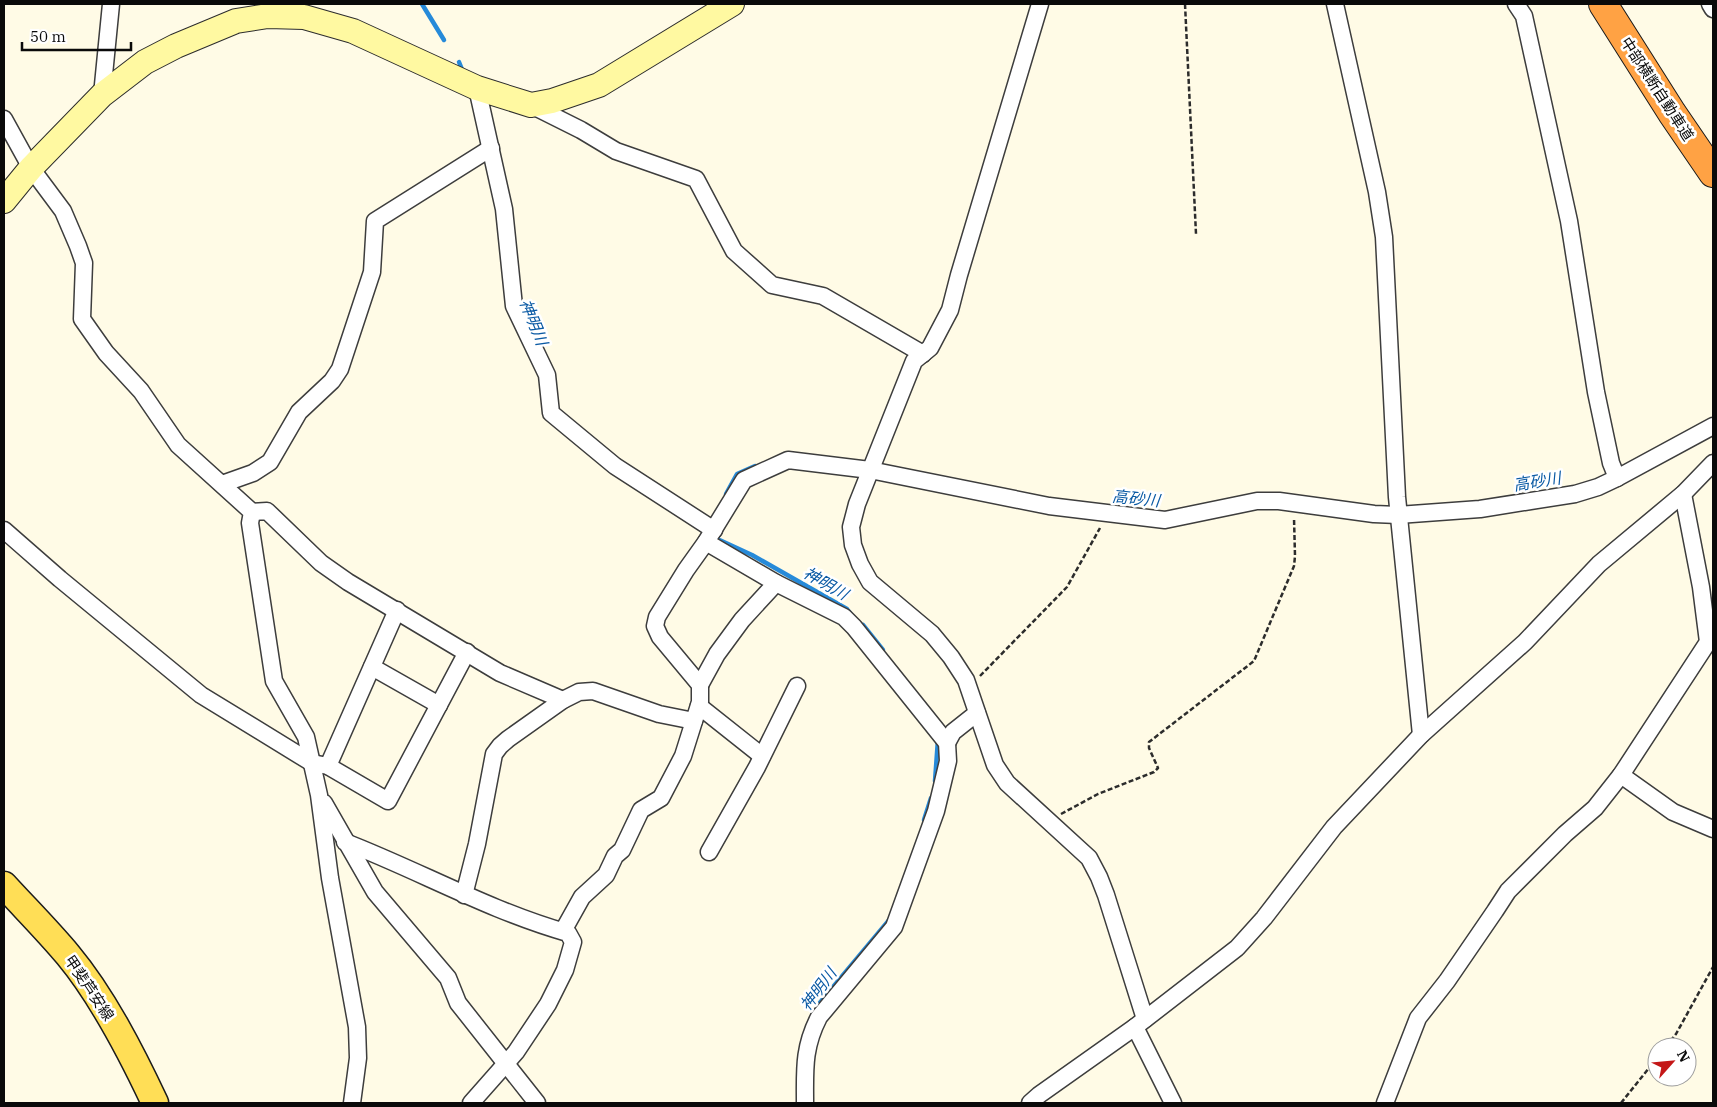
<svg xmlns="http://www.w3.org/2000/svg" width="1717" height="1107" font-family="'IBM Plex Serif','Noto Sans JP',serif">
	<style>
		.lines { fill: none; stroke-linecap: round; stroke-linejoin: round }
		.stream { stroke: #268ad9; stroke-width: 4.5 }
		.street-casing { stroke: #3d3d3d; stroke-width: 19 }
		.secondary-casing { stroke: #2c2c2c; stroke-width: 26 }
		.primary-casing { stroke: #1b1b1b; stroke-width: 29 }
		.highway-casing { stroke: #1b1b1b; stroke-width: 30 }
		.path { stroke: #2c2c2c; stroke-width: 2.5; stroke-dasharray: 5 2.5; stroke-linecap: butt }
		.street { stroke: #fff; stroke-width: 16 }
		.secondary { stroke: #fff9a1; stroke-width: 24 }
		.primary { stroke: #ffde56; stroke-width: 26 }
		.highway { stroke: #ffa244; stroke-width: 28 }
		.labels { text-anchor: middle; stroke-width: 5; stroke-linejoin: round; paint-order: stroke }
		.street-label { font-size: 15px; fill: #0a0a0a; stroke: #fff }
		.water-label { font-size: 16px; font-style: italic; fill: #0a5aa4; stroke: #fff }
	</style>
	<rect width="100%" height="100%" fill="#fffbe6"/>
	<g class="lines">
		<!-- stream -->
		<g class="stream">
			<path d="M 422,4 L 444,40"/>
			<path d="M 459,62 L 463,72"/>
			<path d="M 726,494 L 737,474 L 755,466"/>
			<path d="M 713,537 L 752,555 L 847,609 L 850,613"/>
			<path d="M 863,625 L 883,650"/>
			<path d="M 935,781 L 938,739"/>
			<path d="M 924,820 L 931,798"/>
			<path d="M 818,1005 L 890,919"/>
		</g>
		<!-- street casing -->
		<g class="street-casing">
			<g id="street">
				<path d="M 1040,4 L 959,275 L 950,310 L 930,348 L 914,361 L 857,504 L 851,527 L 853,545 L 860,564 L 870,582 L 932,634 L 951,657 L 966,680 L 995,765 L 1007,783 L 1089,858 L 1099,877 L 1106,895 L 1145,1019"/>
				<path d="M 1335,4 L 1377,192 L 1384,237 L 1397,497 L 1421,735"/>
				<path d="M 1516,4 L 1524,16 L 1569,221 L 1596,392 L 1611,463 L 1617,478"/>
				<path d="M 1710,4 L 1713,9"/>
				<path d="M 477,88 L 504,209 L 514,306 L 547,375 L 551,413 L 615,466 L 714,530"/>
				<path d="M 102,95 L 111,4"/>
				<path d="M 531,105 L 581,130 L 616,151 L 696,179 L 734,251 L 772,285 L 823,296 L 923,354"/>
				<path d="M 4,119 L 31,168 L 63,211 L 78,246 L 84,263 L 82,319 L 106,353 L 141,391 L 178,445 L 252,512 L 250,523 L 274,681 L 306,737 L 319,795 L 330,878 L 357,1027 L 358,1058 L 352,1103"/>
				<path d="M 222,484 L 253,473 L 270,462 L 299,412 L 332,381 L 340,369 L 372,272 L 375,221 L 491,148"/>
				<path d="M 252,512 L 267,511 L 321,563 L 348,582 L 500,673 L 563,700"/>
				<path d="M 4,530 L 60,579 L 201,695 L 312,763 L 328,766 L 388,801 L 467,652"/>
				<path d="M 706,542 L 776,583 L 844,617 L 854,627 L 947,743 L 948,761 L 936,811 L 894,927 L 819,1017 C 803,1048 805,1070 805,1103"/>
				<path d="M 372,667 L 439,705"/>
				<path d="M 700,685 L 717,654 L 742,620 L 776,583"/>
				<path d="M 699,706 L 762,756"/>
				<path d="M 947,743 L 953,732 L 977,713"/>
				<path d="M 328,766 L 397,610"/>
				<path d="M 1621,775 L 1673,812 L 1713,829"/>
				<path d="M 324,803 L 375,892 L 448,978 L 458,1003 L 537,1103"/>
				<path d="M 345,842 C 420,871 490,911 568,933 L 573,942 L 565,970 L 548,1004 L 516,1052 L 471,1103"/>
				<path d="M 709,852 L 757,767 L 797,686"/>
				<path d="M 464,895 L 477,844 L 494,754 L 500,746 L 508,739 L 563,700 L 579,692 L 593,691 L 659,714 L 694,721"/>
				<path d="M 563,931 L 582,897 L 606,875 L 615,856 L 622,850 L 641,810 L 661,798 L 683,756 L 700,702 L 700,685 L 660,637 L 655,626 L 657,617 L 686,570 L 706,542 L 744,480 L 788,460 L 870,470 L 1049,506 L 1165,520 L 1257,501 L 1279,501 L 1374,514 L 1398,515 L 1480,509 L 1575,494 L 1598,487 L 1617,478 L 1713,426"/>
				<path d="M 1135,1027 L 1173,1103"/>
				<path d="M 1030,1103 L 1039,1095 L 1135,1027 L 1237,948 L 1264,918 L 1334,827 L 1421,735 L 1525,642 L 1599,564 L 1683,494 L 1713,463"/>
				<path d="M 1385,1103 L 1418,1018 L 1447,981 L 1495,911 L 1508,891 L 1565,834 L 1595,808 L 1621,775 L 1708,642 L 1701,587 L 1683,494"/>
			</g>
		</g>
		<!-- secondary casing -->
		<g class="secondary-casing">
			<path id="secondary" d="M 4,201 L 31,168 L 102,95 L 145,62 L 176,46 L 236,21 L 268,16 L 304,17 L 353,31 L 477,88 L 531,105 L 552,101 L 599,85 L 732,4"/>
		</g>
		<!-- primary casing -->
		<g class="primary-casing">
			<path id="primary" d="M 4,885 C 25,908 48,931 68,955 C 103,997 132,1054 155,1103"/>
		</g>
		<!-- highway casing -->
		<g class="highway-casing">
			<path id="highway" d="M 1603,4 L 1672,113 L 1713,173"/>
		</g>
		<!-- path -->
		<g class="path">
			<path d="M 1185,4 L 1196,234"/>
			<path d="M 980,676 L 1067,587 L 1100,528"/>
			<path d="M 1061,814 L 1098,794 L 1154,772 L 1158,768 L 1149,748 L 1149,742 L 1254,661 L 1294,566 L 1295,556 L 1294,518"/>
			<path d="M 1666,1047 L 1676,1034 L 1713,967"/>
			<path d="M 1621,1103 L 1657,1058"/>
		</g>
		<!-- street -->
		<use href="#street" class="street"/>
		<!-- secondary -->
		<use href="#secondary" class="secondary"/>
		<!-- primary -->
		<use href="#primary" class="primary"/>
		<!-- highway -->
		<use href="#highway" class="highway"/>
	</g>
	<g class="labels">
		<!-- street labels -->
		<g class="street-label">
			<text transform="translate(1657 89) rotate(57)" y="5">中部横断自動車道</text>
			<text transform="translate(89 988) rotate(56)" y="5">甲斐芦安線</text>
		</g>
		<!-- water labels -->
		<g class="water-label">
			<text transform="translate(534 322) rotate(68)" y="6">神明川</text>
			<text transform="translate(1537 481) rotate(-9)" y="6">高砂川</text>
			<text transform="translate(1136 498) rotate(6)" y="6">高砂川</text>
			<text transform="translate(826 583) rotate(30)" y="6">神明川</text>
			<text transform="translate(818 989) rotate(-53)" y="6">神明川</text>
		</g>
	</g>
	<!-- border -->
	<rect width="1717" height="1107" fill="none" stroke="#0a0a0a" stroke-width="10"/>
	<!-- north arrow -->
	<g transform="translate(1672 1062) rotate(63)"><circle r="24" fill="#ffffff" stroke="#9d9d9d"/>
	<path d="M0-4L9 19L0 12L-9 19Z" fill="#c41717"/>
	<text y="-8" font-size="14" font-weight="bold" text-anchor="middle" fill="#0a0a0a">N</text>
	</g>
	<!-- scale -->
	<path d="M22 42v8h109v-8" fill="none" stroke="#0a0a0a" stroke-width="2.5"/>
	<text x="30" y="42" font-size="15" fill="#0a0a0a" stroke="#ffffff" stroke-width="4" paint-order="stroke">50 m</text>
</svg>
